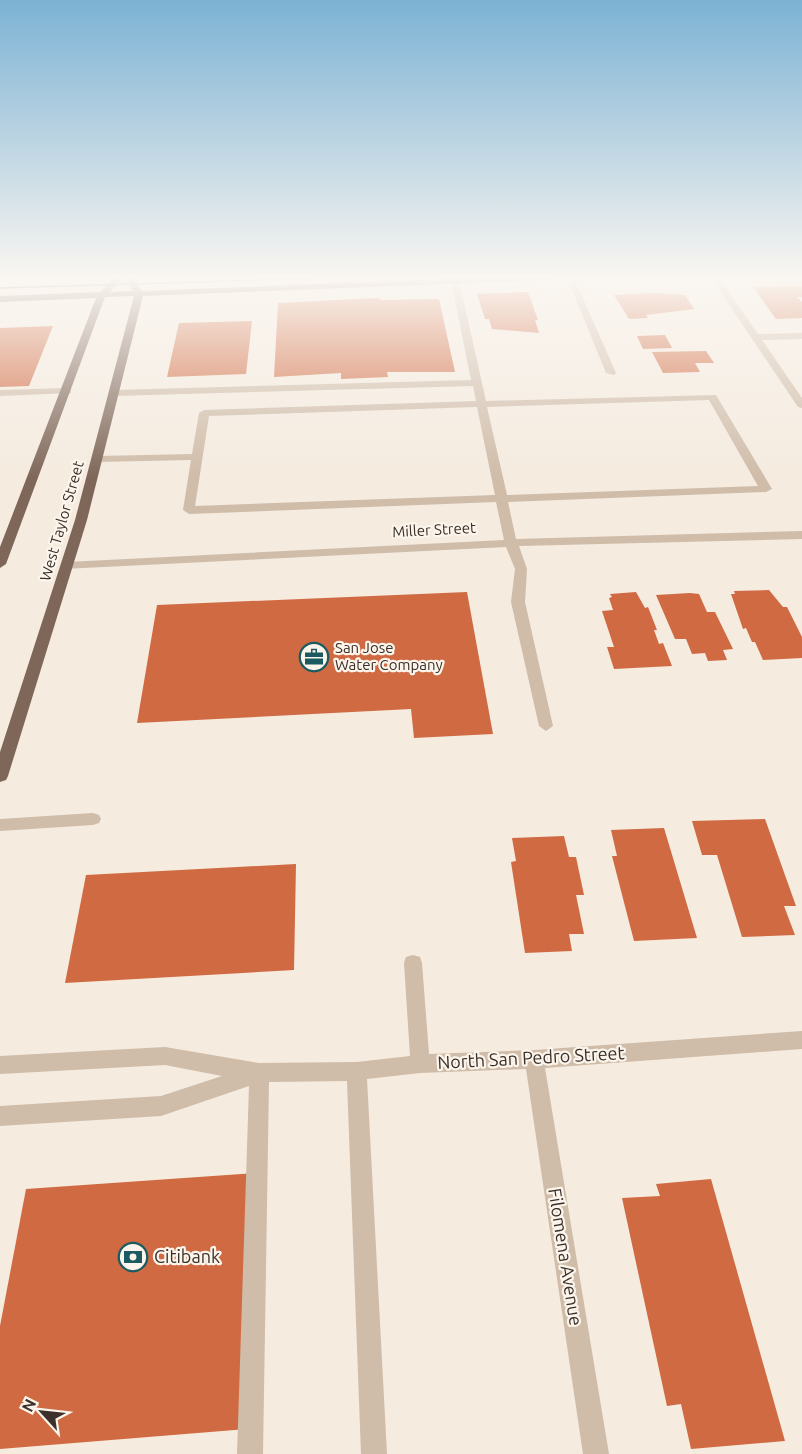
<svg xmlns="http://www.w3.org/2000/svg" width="802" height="1454" font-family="Ubuntu,sans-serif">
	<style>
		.building { fill: #d06a42 }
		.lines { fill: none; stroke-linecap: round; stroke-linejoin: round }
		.minor { fill: #cfbca9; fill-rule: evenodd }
		.major { fill: #7e6759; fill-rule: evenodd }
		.tram { stroke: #3b302a; stroke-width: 1.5 }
		.labels { text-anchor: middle; stroke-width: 4.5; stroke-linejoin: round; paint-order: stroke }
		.street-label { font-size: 15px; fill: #3b302a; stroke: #fcf5ec }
		.poi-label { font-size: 15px; fill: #3b302a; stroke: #fcf5ec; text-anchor: start }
		.near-street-label { font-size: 18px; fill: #3b302a; stroke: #fcf5ec }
		.near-poi-label { font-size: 18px; fill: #3b302a; stroke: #fcf5ec; text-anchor: start }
	</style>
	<rect width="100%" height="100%" fill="#f5ebdf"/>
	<!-- building -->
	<g class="building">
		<path d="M 802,286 L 802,297 L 797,297 L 802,302 L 802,318 L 776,319 L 753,287 Z"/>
		<path d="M 528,292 L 538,320 L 535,320 L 539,333 L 492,329 L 489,319 L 485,319 L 477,294 Z"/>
		<path d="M 654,293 L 685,295 L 694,309 L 646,315 L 648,318 L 629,319 L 614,295 Z"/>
		<path d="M 379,298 L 380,300 L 439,299 L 455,372 L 387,372 L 388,377 L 341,379 L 341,373 L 274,377 L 278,303 Z"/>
		<path d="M 252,321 L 246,374 L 167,377 L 179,323 Z"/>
		<path d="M 53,326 L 29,386 L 0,387 L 0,328 Z"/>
		<path d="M 665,335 L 672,348 L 643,349 L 637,336 Z"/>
		<path d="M 706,351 L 714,363 L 695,363 L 700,372 L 663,373 L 652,352 Z"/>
		<path d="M 769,590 L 783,607 L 787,607 L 802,637 L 802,658 L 763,660 L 755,642 L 752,642 L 746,628 L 743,629 L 731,594 L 735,594 L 734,591 Z"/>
		<path d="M 467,592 L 493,734 L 414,738 L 411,709 L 137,723 L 157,605 Z"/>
		<path d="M 636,592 L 645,608 L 648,607 L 657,630 L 654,630 L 659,644 L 663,643 L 672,666 L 614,669 L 607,647 L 614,647 L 602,611 L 613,610 L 609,598 L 612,597 L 610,594 Z"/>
		<path d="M 690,593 L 699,594 L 707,612 L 715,612 L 733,649 L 723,650 L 727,660 L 708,661 L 705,653 L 692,654 L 686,639 L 675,639 L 656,595 Z"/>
		<path d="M 765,819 L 796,906 L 784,906 L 795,935 L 742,937 L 717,855 L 702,855 L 692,821 Z"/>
		<path d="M 664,828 L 697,938 L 634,941 L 612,856 L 617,856 L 611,830 Z"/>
		<path d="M 564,836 L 569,857 L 576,857 L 584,895 L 576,895 L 584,934 L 569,934 L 572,951 L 525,953 L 511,862 L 516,861 L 512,838 Z"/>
		<path d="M 296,864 L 294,970 L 65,983 L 86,875 Z"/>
		<path d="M 256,1173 L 247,1429 L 0,1449 L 0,1326 L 26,1189 Z"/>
		<path d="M 711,1179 L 785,1441 L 691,1449 L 681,1404 L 667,1406 L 622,1198 L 660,1196 L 656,1184 Z"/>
	</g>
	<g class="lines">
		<!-- minor -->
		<g class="minor">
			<path d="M 566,275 L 573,276 L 616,373 L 614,375 L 606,373 Z"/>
			<path d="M 709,275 L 717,275 L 758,334 L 802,333 L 802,339 L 762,340 L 802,398 L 802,408 L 798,407 Z"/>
			<path d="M 455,277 L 459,280 L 486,401 L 716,395 L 772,489 L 766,492 L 508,502 L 516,539 L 802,531 L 802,539 L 519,546 L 527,569 L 525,602 L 553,726 L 546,731 L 539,726 L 511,602 L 515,569 L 506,547 L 63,569 L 63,563 L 67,562 L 504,540 L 496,502 L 189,514 L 183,510 L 191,460 L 97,462 L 91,459 L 97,456 L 192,454 L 199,413 L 204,410 L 476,401 L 473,386 L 114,396 L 109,393 L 114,390 L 471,380 L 451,280 ZM 709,400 L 758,486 L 507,495 L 487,407 ZM 477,407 L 495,495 L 195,506 L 209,416 Z"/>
			<path d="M 67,388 L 71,389 L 71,393 L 0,396 L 0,390 Z"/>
			<path d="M 93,813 L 99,815 L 101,819 L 99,823 L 93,825 L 0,831 L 0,819 Z"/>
			<path d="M 413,955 L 420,957 L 422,963 L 429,1054 L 534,1050 L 802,1031 L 802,1049 L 545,1068 L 609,1454 L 583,1454 L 526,1069 L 420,1073 L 367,1079 L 387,1454 L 361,1454 L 347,1081 L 269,1082 L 263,1454 L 237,1454 L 249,1086 L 161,1116 L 0,1126 L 0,1106 L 161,1096 L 222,1076 L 165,1065 L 0,1074 L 0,1056 L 165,1047 L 259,1063 L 357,1062 L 410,1056 L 404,963 L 406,957 Z"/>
		</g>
		<!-- major -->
		<g class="major">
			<path d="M 0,275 L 51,275 L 47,278 L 0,279 Z"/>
			<path d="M 117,275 L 131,275 L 142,291 L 541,275 L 603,275 L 599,278 L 143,296 L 87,520 L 8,776 L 6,780 L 0,782 L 0,752 L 75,520 L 134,296 L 105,297 L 6,564 L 0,568 L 0,547 L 96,298 L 0,302 L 0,296 L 100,292 ZM 124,277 L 133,291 L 110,292 Z"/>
		</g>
		<!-- tram -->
		<path class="tram" d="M 0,288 L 430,275"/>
	</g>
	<!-- sky -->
	<linearGradient id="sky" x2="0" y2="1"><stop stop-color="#7cb2d4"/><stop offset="0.58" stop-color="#faf6f1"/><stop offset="1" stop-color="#faf6f1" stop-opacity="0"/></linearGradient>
	<rect width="802" height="478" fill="url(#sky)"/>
	<!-- icons -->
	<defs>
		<g id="office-ring" transform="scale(1.5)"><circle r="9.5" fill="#fcf5ec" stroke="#1b5a61" stroke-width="1.5"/><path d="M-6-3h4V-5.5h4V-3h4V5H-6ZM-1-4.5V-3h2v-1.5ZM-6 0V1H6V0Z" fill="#1b5a61"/></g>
		<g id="bank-ring" transform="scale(1.5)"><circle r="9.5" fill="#fcf5ec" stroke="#1b5a61" stroke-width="1.5"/><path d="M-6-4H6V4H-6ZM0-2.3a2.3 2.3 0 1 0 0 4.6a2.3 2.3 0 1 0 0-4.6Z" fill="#1b5a61"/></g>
	</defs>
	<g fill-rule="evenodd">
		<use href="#office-ring" x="314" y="657"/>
		<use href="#bank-ring" x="133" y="1257"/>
	</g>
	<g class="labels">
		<!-- street labels -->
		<g class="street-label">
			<text transform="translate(62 521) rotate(-74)" y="5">West Taylor Street</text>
			<text transform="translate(434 530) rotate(-3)" y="5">Miller Street</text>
		</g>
		<!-- poi labels -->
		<g class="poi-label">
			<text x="335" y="653">San Jose<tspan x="335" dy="17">Water Company</tspan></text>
		</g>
		<!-- near-street labels -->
		<g class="near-street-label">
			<text transform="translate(531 1058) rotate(-3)" y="6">North San Pedro Street</text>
			<text transform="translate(565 1257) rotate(81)" y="6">Filomena Avenue</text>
		</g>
		<!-- near-poi labels -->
		<g class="near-poi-label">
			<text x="154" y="1263">Citibank</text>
		</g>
	</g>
	<!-- north arrow -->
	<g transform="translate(42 1412) rotate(297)" stroke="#fcf5ec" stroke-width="4.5" paint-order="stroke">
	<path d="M0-4.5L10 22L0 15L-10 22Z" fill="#3b302a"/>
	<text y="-9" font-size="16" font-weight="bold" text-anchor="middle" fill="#3b302a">N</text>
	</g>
</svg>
